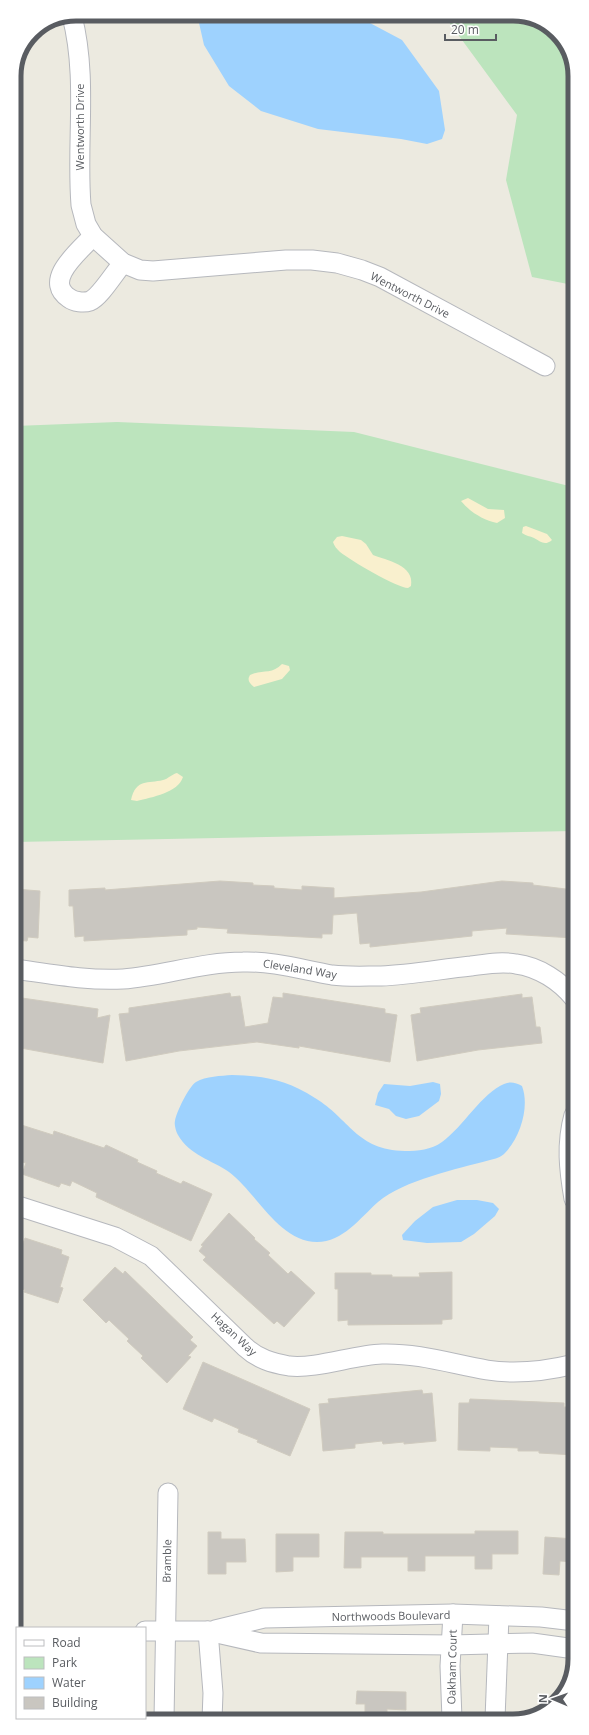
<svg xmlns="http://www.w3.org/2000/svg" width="589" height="1735" font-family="'Open Sans',sans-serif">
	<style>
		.green { fill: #bce4bd }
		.sand { fill: #f9f0ce }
		.water { fill: #9ed2fe }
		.building { fill: #c9c6c0; stroke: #d0cbbf }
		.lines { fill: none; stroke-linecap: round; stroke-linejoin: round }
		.street-casing { stroke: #b6b8bd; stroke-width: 21 }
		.street { stroke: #fff; stroke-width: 19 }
		.labels { text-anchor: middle; stroke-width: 4; stroke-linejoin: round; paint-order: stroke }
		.street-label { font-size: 11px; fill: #595c61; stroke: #fff }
		.rim { fill: none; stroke: #595c61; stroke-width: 5 }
	</style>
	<rect width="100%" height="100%" fill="#eceae0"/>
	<!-- green -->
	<g class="green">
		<path d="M 443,14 L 518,14 L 554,29 L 573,60 L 573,285 L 532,277 L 506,180 L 517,115 Z"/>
		<path d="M 117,422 L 354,432 L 573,487 L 574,831 L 15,842 L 15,426 Z"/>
	</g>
	<!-- sand -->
	<g class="sand">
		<path d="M 468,498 L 488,509 L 504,510 L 505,518 L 497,523 C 483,520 470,512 461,501 Z"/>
		<path d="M 526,526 L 547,534 L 552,540 C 545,546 541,542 534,538 C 530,536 526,536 522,533 L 523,527 Z"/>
		<path d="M 342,536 L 361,540 L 366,544 L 373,555 C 386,560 415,565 411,586 L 408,588 C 397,588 350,560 340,552 C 337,549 334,546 333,542 L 337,537 Z"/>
		<path d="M 282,664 L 289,666 L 290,670 L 282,679 L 254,687 C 249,683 247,680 250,675 C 262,669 272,675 282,664 Z"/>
		<path d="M 177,773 L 183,777 C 178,793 152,797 137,801 L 131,800 C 136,778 148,784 163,780 C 168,779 172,774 177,773 Z"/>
	</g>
	<!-- water -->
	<g class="water">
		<path d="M 197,14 L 353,14 L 402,40 L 439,91 L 445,130 L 442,139 L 427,144 L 401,139 L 318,129 L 261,111 L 229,86 L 204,45 Z"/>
		<path d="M 232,1075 C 266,1076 286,1080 315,1098 C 350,1119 356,1150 405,1151 C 418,1151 431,1150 442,1142 C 463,1127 482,1093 504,1084 C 511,1081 516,1083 522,1086 C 530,1107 520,1138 504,1154 C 501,1157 495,1159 490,1160 C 457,1169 404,1180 378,1202 C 360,1218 343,1242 317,1242 C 279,1242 256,1192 229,1172 C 212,1160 189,1155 178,1135 C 176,1132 174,1124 175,1121 C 176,1113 189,1086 196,1082 C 206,1076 221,1076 232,1075 Z"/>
		<path d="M 433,1082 L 440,1084 L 441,1094 L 439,1101 L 419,1116 L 406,1119 L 396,1116 L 389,1109 L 375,1105 L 378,1093 L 384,1084 L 410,1086 Z"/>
		<path d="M 457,1200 L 477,1200 L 493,1203 L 499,1209 L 495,1216 L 474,1234 L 461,1242 L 427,1243 L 403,1240 L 402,1235 L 415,1221 L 433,1207 Z"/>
	</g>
	<!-- building -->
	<g class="building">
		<path d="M 220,881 L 253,883 L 253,885 L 274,886 L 274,888 L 302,890 L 302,886 L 334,888 L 334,898 L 421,892 L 502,881 L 533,883 L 533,885 L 574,890 L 574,938 L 506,934 L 507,928 L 472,931 L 472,936 L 370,947 L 370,943 L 360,944 L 357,913 L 333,915 L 332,934 L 322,934 L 322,938 L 227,933 L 228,929 L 197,927 L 197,929 L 187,930 L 187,935 L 84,941 L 84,936 L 75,937 L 73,906 L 69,906 L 69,890 L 105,888 L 105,890 Z"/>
		<path d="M 15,889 L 40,891 L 38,938 L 28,937 L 27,941 L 15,940 Z"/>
		<path d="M 230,993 L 231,997 L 240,996 L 245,1027 L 268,1023 L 273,997 L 283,998 L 283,993 L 385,1009 L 385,1013 L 397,1015 L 390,1062 L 299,1046 L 299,1048 L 257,1042 L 179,1051 L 126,1061 L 119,1014 L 129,1013 L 129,1008 Z"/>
		<path d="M 522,994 L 522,998 L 532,997 L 536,1027 L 540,1027 L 542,1043 L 478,1050 L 417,1061 L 411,1015 L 421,1013 L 420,1008 Z"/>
		<path d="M 15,997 L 98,1009 L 97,1018 L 110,1015 L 103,1063 L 15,1047 Z"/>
		<path d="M 15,1123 L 53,1135 L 54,1131 L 104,1148 L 106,1145 L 138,1160 L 137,1162 L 157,1171 L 156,1173 L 181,1184 L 183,1181 L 212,1194 L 191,1241 L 96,1197 L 97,1193 L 72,1181 L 70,1186 L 61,1183 L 59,1187 L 22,1174 L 26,1163 L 15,1160 Z"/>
		<path d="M 229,1213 L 255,1238 L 254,1239 L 270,1253 L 268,1255 L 288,1274 L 291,1271 L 315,1293 L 284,1327 L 277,1321 L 274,1324 L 203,1260 L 206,1257 L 199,1251 L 203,1246 L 201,1245 Z"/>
		<path d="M 25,1238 L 62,1250 L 61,1254 L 69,1257 L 60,1287 L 63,1288 L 58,1303 L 24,1292 L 25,1290 L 16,1287 L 16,1247 L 21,1249 Z"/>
		<path d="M 115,1267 L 123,1274 L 125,1271 L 193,1337 L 190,1340 L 197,1346 L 188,1356 L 191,1357 L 167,1383 L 141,1358 L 143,1356 L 127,1341 L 129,1339 L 109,1320 L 106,1323 L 83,1300 Z"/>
		<path d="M 452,1272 L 452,1319 L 442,1320 L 442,1324 L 348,1325 L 348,1320 L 338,1321 L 338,1289 L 335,1289 L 335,1273 L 371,1273 L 371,1275 L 392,1275 L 392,1277 L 420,1277 L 419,1273 Z"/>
		<path d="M 203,1362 L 310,1409 L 290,1456 L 257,1442 L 258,1440 L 238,1432 L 239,1429 L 214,1418 L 212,1422 L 183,1409 Z"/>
		<path d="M 422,1390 L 423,1394 L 432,1393 L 436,1441 L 404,1444 L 404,1442 L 383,1444 L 382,1441 L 355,1444 L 355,1448 L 323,1451 L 319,1404 L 329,1403 L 328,1399 Z"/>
		<path d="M 470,1399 L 564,1403 L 564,1407 L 573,1407 L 572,1439 L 575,1439 L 575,1455 L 539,1453 L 539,1451 L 518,1451 L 518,1448 L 490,1447 L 490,1451 L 458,1450 L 459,1403 L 469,1403 Z"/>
		<path d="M 475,1531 L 518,1531 L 518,1554 L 492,1554 L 492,1569 L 475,1569 L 475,1556 L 425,1556 L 425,1571 L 408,1571 L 408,1557 L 361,1557 L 361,1568 L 344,1568 L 345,1532 L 383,1532 L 383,1534 L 475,1534 Z"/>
		<path d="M 208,1532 L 221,1532 L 221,1539 L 245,1539 L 246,1562 L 226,1562 L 226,1574 L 208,1574 Z"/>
		<path d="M 276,1534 L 319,1534 L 319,1557 L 293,1557 L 293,1571 L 276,1572 Z"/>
		<path d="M 545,1537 L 575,1539 L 575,1562 L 560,1561 L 559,1575 L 543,1574 Z"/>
		<path d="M 357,1691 L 406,1692 L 406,1710 L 387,1709 L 387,1720 L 365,1720 L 365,1704 L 356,1704 Z"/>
	</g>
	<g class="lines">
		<!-- street casing -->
		<g class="street-casing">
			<g id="street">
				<path d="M 72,16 C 88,78 76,142 81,205 L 86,224 L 93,236 L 123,263 L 140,270 L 153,271 L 286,260 L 312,260 L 337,263 L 362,270 L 380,277 L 545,366"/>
				<path d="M 93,236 C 80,251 42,280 69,298 C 74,302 84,303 90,301 C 100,297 115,272 123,263"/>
				<path d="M 15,969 C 51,974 87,981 123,979 C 163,976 202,962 243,962 C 273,961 303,970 332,975 C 348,977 365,976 381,976 C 411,975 441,969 471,966 C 486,964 501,961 516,964 C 539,967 560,981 574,998"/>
				<path d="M 574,1115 C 566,1144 569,1170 574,1199"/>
				<path d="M 15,1205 L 115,1237 L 151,1256 L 245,1347 C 258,1359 272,1363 289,1366 C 317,1369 353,1355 382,1354 C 419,1353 452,1364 487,1370 C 517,1375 546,1371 575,1364"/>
				<path d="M 215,1630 L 264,1618 L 453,1614 L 541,1617 L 575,1621"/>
				<path d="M 145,1631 L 208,1631 L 261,1643 L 451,1645 L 532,1643 L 575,1649"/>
				<path d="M 208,1631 L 213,1693 L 212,1720"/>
				<path d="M 16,1637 L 17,1637"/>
				<path d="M 452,1719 L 450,1666 L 453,1614"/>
				<path d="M 495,1719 L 499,1616"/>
				<path d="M 164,1720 L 168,1493"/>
			</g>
		</g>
		<!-- street -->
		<use href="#street" class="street"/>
	</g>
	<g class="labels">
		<!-- street labels -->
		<g class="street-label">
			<text transform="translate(80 127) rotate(-90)" y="4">Wentworth Drive</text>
			<text transform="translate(410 295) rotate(27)" y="4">Wentworth Drive</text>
			<text transform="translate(300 969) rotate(9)" y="4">Cleveland Way</text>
			<text transform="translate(234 1334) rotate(43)" y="4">Hagan Way</text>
			<text transform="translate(167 1561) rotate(-89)" y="4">Bramble</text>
			<text transform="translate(391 1616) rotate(-1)" y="4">Northwoods Boulevard</text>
			<text transform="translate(452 1667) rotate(-89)" y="4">Oakham Court</text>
		</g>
	</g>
	<!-- crop -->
	<path d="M0 0H589V1735H0ZM76 21H513A55 55 0 0 1 568 76V1659A55 55 0 0 1 513 1714H76A55 55 0 0 1 21 1659V76A55 55 0 0 1 76 21Z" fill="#fff" fill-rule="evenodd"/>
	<path class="rim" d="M76 21H513A55 55 0 0 1 568 76V1659A55 55 0 0 1 513 1714H76A55 55 0 0 1 21 1659V76A55 55 0 0 1 76 21Z"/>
	<!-- legend -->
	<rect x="16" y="1627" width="130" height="92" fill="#ffffff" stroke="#bdbec0"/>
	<rect x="24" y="1640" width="20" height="6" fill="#ffffff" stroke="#bdbec0"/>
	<text x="52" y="1647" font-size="12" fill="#595c61">Road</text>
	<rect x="24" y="1657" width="20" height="12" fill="#bce4bd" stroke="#bdbec0"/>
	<text x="52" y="1667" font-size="12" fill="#595c61">Park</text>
	<rect x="24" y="1677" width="20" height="12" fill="#9ed2fe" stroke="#bdbec0"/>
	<text x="52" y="1687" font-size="12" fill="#595c61">Water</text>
	<rect x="24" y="1697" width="20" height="12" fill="#c9c6c0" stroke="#bdbec0"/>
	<text x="52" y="1707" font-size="12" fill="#595c61">Building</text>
	<!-- north arrow -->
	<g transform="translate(553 1699) rotate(272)" stroke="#ffffff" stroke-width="3" paint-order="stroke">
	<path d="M0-3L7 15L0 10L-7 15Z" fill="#595c61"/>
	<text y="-6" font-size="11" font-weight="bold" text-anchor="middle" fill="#595c61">N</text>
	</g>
	<!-- scale -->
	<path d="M445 34v6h51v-6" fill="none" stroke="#595c61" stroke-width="2"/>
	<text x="451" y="34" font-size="12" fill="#595c61" stroke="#ffffff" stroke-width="3" paint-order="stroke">20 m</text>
</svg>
